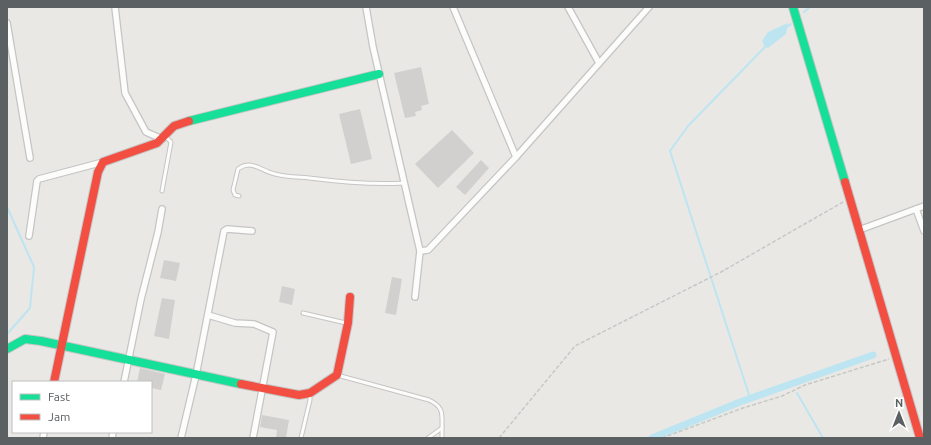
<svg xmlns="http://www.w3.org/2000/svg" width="931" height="445" font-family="Ubuntu,sans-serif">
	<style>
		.water { fill: #bde5f1 }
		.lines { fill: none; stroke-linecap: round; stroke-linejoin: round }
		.stream { stroke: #bde5f1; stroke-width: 2 }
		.canal { stroke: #bde5f1; stroke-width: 7 }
		.building { fill: #d2d0ce }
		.lane-casing { stroke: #c5c5c5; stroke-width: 5 }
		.street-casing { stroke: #c5c5c5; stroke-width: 8 }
		.fast-casing { stroke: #c5c6c6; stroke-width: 10 }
		.jam-casing { stroke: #c5c6c6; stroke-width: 10 }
		.path { stroke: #c4c9c6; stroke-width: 1.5; stroke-dasharray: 4 2; stroke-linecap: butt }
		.lane { stroke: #fcfcfb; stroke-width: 3 }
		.street { stroke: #fcfcfb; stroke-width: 5.5 }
		.fast { stroke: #16e098; stroke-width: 8 }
		.jam { stroke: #f24e42; stroke-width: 8 }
	</style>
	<rect width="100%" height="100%" fill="#eae8e5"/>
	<!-- water -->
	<path class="water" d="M 788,23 L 786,34 L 768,48 L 765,47 L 762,41 L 768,32 Z"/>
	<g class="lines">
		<!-- stream -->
		<g class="stream">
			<path d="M 804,12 L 810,7"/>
			<path d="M 787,27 L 791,24"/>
			<path d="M 7,207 L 34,267 L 30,308 L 7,334"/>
			<path d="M 797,393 L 823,438"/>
			<path d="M 750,398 L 670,151 L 688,126 L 766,46"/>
		</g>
		<!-- canal -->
		<path class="canal" d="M 652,438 L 740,402 L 873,355"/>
	</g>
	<!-- building -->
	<g class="building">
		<path d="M 421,67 L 429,104 L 421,106 L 422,110 L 415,112 L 416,116 L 405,118 L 394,73 Z"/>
		<path d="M 360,109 L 372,159 L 351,164 L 339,114 Z"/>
		<path d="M 452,130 L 474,153 L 438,188 L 415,164 Z"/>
		<path d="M 481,160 L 489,168 L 465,195 L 456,187 Z"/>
		<path d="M 164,260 L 180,263 L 176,281 L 160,278 Z"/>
		<path d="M 392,277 L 402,279 L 396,315 L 385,313 Z"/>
		<path d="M 282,286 L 295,289 L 292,305 L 279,302 Z"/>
		<path d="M 162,298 L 175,300 L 169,339 L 154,336 Z"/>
		<path d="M 140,368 L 165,374 L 161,390 L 151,388 L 151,382 L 137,382 Z"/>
		<path d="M 262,415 L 289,420 L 286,438 L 276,438 L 277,430 L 260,427 Z"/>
	</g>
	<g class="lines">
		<!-- lane casing -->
		<g class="lane-casing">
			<g id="lane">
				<path d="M 162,191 L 171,142 L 165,136"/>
				<path d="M 239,196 L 235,195 L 233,190 L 238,169 C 252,159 261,171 275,174 C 286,177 298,177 309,178 C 341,182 372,185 404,183"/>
				<path d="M 303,313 L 346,323"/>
				<path d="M 337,375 L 429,400 C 444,407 442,414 442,428 L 428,438"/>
				<path d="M 442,428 L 442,438"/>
				<path d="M 301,438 L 310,400 L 310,393"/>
			</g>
		</g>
		<!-- street casing -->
		<g class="street-casing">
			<g id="street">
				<path d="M 115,7 L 125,93 L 146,132 L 162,139"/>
				<path d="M 366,7 L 373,47 L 420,251 L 415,297"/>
				<path d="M 453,7 L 516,157"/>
				<path d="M 568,7 L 599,63"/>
				<path d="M 7,23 L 30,158"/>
				<path d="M 916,209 L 924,231"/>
				<path d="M 859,230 L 924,206"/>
				<path d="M 29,236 L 37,181 L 39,179 L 103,162"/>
				<path d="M 420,251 L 428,250 L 516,157 L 649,7"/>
				<path d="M 208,315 L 235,323 L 254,324 L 273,332 L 253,438"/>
				<path d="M 124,382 L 141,299 L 158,232 L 162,209"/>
				<path d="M 43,438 L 44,432"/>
				<path d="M 112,438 L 113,432"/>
				<path d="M 181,438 L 196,375 L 224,231 L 227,229 L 252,231"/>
			</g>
		</g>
		<!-- fast casing -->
		<g class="fast-casing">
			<g id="fast">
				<path d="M 793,7 L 845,182"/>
				<path d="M 189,121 L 379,74"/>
				<path d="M 7,349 L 25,339 L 41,341 L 241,384"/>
			</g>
		</g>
		<!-- jam casing -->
		<g class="jam-casing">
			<g id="jam">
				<path d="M 845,182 L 920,438"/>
				<path d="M 54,382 L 98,172 L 103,162 L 157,143 L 174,126 L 189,121"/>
				<path d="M 241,384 L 299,395 L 310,393 L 337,375 L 348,323 L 350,297"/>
			</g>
		</g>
		<!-- path -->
		<g class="path">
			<path d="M 499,438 L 575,346 L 721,272 L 843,202"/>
			<path d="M 662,438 L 743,408 L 782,396 L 805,385 L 889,359"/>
		</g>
		<!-- lane -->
		<use href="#lane" class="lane"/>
		<!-- street -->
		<use href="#street" class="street"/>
		<!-- fast -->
		<use href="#fast" class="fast"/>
		<!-- jam -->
		<use href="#jam" class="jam"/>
	</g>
	<!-- border -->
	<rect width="931" height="445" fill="none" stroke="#5b6062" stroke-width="16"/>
	<!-- legend -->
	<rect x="12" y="381" width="140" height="52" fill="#ffffff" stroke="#bdbfc0"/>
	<rect x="20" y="394" width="20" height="6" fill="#16e098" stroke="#bdbfc0"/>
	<text x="48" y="401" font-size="12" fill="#5b6062">Fast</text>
	<rect x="20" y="414" width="20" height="6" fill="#f24e42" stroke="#bdbfc0"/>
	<text x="48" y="421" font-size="12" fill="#5b6062">Jam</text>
	<!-- north arrow -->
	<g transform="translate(899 413)" stroke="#ffffff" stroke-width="3" paint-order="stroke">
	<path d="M0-3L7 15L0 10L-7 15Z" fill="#5b6062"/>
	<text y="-6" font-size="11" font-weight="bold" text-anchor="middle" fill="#5b6062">N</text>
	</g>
</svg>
